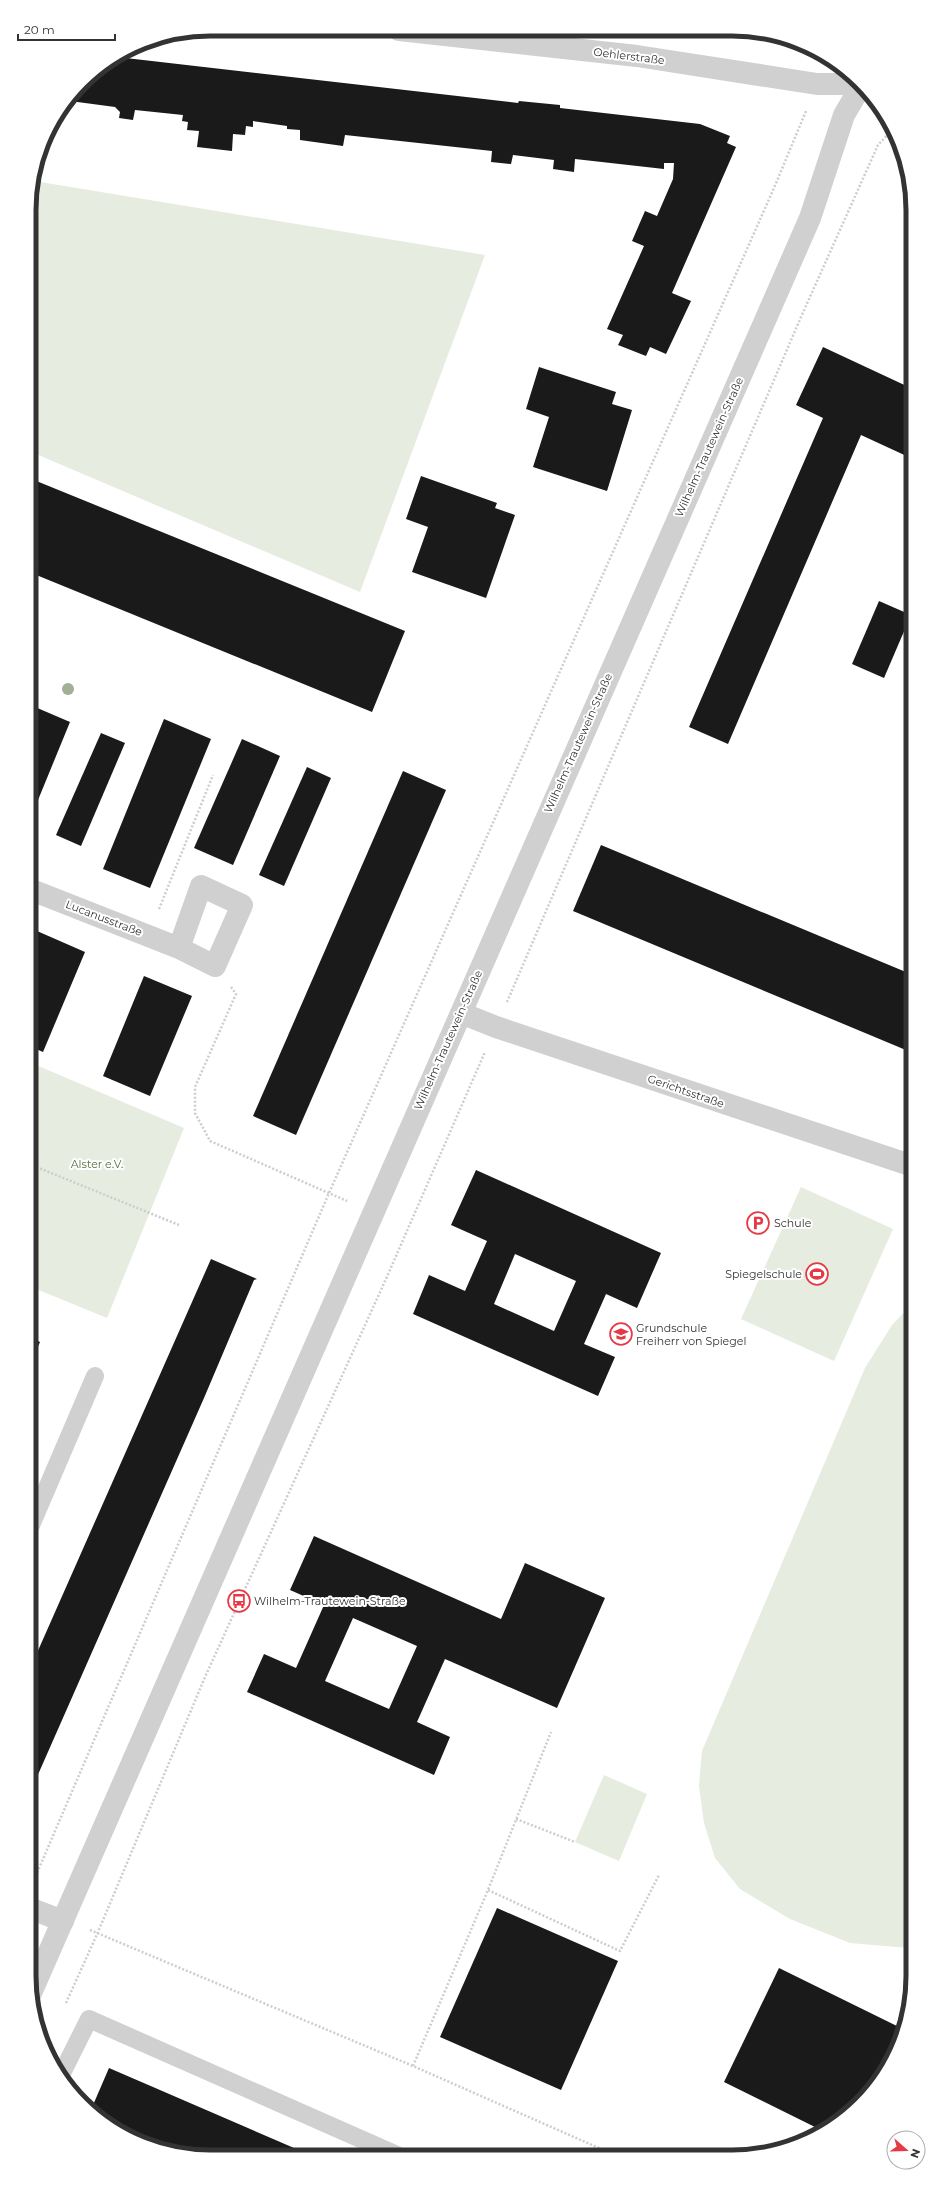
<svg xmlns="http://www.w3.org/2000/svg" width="942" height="2186" font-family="Montserrat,sans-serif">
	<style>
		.green { fill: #e6ecdf }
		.building { fill: #1a1a1a; fill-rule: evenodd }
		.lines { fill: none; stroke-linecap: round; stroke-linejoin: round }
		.path { stroke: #cdcdcd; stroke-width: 2.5; stroke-dasharray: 2 2; stroke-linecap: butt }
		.lane { stroke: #d0d0d0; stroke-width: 18 }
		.street { stroke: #d0d0d0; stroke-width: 22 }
		.tree { fill: #a2b095 }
		.labels { text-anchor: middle; stroke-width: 4; stroke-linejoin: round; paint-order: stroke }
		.street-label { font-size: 11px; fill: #333; stroke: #fff }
		.park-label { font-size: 11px; fill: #56703f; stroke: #fff }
		.poi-label { font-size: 11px; fill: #333; stroke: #fff; text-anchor: start }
		.rim { fill: none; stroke: #333; stroke-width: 5 }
	</style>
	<rect width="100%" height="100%" fill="#fff"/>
	<!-- green -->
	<g class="green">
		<path d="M 34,181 L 485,255 L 360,592 L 29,451 L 29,198 Z"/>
		<path d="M 29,1062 L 184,1128 L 107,1318 L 29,1286 Z"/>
		<path d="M 801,1187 L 893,1229 L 834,1361 L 741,1319 Z"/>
		<path d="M 913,1303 L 913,1947 L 909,1948 L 850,1943 L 790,1919 L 740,1889 L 715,1858 L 704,1823 L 699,1786 L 702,1751 L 865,1368 L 892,1325 Z"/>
		<path d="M 604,1775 L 647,1794 L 619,1861 L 575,1842 Z"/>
	</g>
	<!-- building -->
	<g class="building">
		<path d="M 117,57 L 518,103 L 519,101 L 560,105 L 560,108 L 700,124 L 730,136 L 727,143 L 736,147 L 672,293 L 691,301 L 666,354 L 650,347 L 646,356 L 618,345 L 623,335 L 607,329 L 644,246 L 632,241 L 645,211 L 657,216 L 673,179 L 674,163 L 664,163 L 664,169 L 575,159 L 574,172 L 553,169 L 554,160 L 513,155 L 511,164 L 491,162 L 492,151 L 345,135 L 343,146 L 300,140 L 300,130 L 287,129 L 287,126 L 253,121 L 253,127 L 246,126 L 245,135 L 233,134 L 232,151 L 197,147 L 199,131 L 187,130 L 188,122 L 182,121 L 183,115 L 135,110 L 133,120 L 119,118 L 120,112 L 115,107 L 70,101 L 90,74 Z"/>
		<path d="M 823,347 L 913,389 L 913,459 L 861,435 L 728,744 L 689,727 L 823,418 L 796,405 Z"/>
		<path d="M 539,367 L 616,392 L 612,404 L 632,410 L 607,491 L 533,467 L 549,417 L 526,409 Z"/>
		<path d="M 421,476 L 497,503 L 495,508 L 515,515 L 486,598 L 412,572 L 428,527 L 406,519 Z"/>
		<path d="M 29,478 L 405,631 L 372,712 L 29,572 Z"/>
		<path d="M 879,601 L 911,615 L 884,678 L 852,664 Z"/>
		<path d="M 35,707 L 70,722 L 29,822 L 29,720 Z"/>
		<path d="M 164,719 L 211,739 L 150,888 L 103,869 Z"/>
		<path d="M 101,733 L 125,743 L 81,846 L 56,835 Z"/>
		<path d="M 242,739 L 280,756 L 233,865 L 194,848 Z"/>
		<path d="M 307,767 L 331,778 L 284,886 L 259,875 Z"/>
		<path d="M 403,771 L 446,790 L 296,1135 L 253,1116 Z"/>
		<path d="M 601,845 L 913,975 L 913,1053 L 573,911 Z"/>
		<path d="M 37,931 L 85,952 L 43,1052 L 29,1046 L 29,949 Z"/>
		<path d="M 144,976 L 192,996 L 150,1096 L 103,1076 Z"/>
		<path d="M 476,1170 L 661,1253 L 637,1308 L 606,1294 L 584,1344 L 615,1357 L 598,1396 L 413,1314 L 429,1275 L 465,1291 L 487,1241 L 451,1225 ZM 515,1254 L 576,1281 L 554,1331 L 494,1304 Z"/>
		<path d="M 211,1259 L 257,1279 L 254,1280 L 204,1398 L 29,1795 L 29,1671 Z"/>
		<path d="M 29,1337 L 40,1342 L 29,1367 Z"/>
		<path d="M 314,1536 L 501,1619 L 525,1563 L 605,1598 L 557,1708 L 445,1659 L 417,1722 L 450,1737 L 434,1775 L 247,1692 L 264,1654 L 296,1668 L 324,1605 L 290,1590 ZM 353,1618 L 417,1646 L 389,1709 L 325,1681 Z"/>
		<path d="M 497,1908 L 618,1961 L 561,2090 L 440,2037 Z"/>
		<path d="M 779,1968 L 903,2029 L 899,2045 L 875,2086 L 832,2127 L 823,2131 L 724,2082 Z"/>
		<path d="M 109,2068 L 308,2154 L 185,2154 L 90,2112 Z"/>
	</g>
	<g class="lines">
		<!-- path -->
		<g class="path">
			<path d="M 159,909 L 213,775"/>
			<path d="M 231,987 L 236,994 L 195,1087 L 195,1113 L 210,1141 L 347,1201"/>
			<path d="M 507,1002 L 801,317 L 878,145 L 893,129"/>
			<path d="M 29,1164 L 179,1225"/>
			<path d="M 516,1819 L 575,1842"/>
			<path d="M 34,1880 L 329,1193 L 774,188 L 806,111"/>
			<path d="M 488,1890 L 620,1951 L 659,1875"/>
			<path d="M 90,1930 L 413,2066 L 617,2156"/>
			<path d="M 66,2003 L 98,1932 L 205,1677 L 386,1279 L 485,1052"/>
			<path d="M 413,2066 L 488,1890 L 551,1732"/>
			<path d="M 758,2154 L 759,2151 L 763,2153"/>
		</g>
		<!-- lane -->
		<g class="lane">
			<path d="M 29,1530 L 95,1376"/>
			<path d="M 60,2077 L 89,2019 L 397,2155"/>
		</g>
		<!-- street -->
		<g class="street">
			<path d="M 399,30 L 637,56 L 817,84 L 859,84"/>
			<path d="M 29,889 L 179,948 L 215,966 L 242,905 L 201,886 L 179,948"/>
			<path d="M 461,1013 L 496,1027 L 913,1166"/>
			<path d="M 29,1908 L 63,1921"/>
			<path d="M 31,1993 L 810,218 L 844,115 L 861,86"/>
		</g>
	</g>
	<!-- trees -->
	<circle class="tree" cx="68" cy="689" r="6"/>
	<!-- icons -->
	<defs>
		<g id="parking-ring" transform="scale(1.15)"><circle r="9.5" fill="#fff" stroke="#e63946" stroke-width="1.5"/><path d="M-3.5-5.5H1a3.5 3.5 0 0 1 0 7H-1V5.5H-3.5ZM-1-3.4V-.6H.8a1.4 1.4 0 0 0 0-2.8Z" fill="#e63946"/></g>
		<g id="stadium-ring" transform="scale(1.15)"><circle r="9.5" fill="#fff" stroke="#e63946" stroke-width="1.5"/><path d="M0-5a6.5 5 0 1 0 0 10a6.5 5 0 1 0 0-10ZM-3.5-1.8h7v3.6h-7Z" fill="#e63946"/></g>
		<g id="school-ring" transform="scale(1.15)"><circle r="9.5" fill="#fff" stroke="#e63946" stroke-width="1.5"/><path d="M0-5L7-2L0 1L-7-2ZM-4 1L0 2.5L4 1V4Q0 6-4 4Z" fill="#e63946"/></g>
		<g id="bus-ring" transform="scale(1.15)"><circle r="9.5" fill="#fff" stroke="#e63946" stroke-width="1.5"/><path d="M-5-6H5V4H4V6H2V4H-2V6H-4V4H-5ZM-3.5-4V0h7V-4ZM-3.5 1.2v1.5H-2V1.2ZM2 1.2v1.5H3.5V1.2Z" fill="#e63946"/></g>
	</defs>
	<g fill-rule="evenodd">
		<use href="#parking-ring" x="758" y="1223"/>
		<use href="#stadium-ring" x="817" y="1274"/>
		<use href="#school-ring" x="621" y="1334"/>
		<use href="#bus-ring" x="239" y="1601"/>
	</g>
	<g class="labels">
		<!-- street labels -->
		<g class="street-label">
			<text transform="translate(629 56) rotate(7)" y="4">Oehlerstraße</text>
			<text transform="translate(709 447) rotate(-66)" y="4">Wilhelm-Trautewein-Straße</text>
			<text transform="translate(578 743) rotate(-66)" y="4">Wilhelm-Trautewein-Straße</text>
			<text transform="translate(104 918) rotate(21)" y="4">Lucanusstraße</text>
			<text transform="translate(448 1040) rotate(-66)" y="4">Wilhelm-Trautewein-Straße</text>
			<text transform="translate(686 1091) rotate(19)" y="4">Gerichtsstraße</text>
		</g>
		<!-- park labels -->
		<g class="park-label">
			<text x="97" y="1168">Alster e.V.</text>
		</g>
		<!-- poi labels -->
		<g class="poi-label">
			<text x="774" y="1227">Schule</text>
			<text x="802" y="1278" text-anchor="end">Spiegelschule</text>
			<text x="636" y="1332">Grundschule<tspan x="636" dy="13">Freiherr von Spiegel</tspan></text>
			<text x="254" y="1605">Wilhelm-Trautewein-Straße</text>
		</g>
	</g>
	<!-- crop -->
	<path d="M0 0H942V2186H0ZM210 36H732A174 174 0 0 1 906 210V1976A174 174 0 0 1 732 2150H210A174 174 0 0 1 36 1976V210A174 174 0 0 1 210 36Z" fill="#fff" fill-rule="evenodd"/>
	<path class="rim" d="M210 36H732A174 174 0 0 1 906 210V1976A174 174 0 0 1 732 2150H210A174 174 0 0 1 36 1976V210A174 174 0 0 1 210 36Z"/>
	<!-- north arrow -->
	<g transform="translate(906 2150) rotate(110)"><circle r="19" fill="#ffffff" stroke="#adadad"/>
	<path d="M0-3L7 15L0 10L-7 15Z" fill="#e63946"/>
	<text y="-6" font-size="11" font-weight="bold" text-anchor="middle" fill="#333333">N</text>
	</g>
	<!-- scale -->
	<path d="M18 34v6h97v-6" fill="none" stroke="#333333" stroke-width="2"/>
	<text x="24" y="34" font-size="12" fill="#333333" stroke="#ffffff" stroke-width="3" paint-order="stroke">20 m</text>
</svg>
